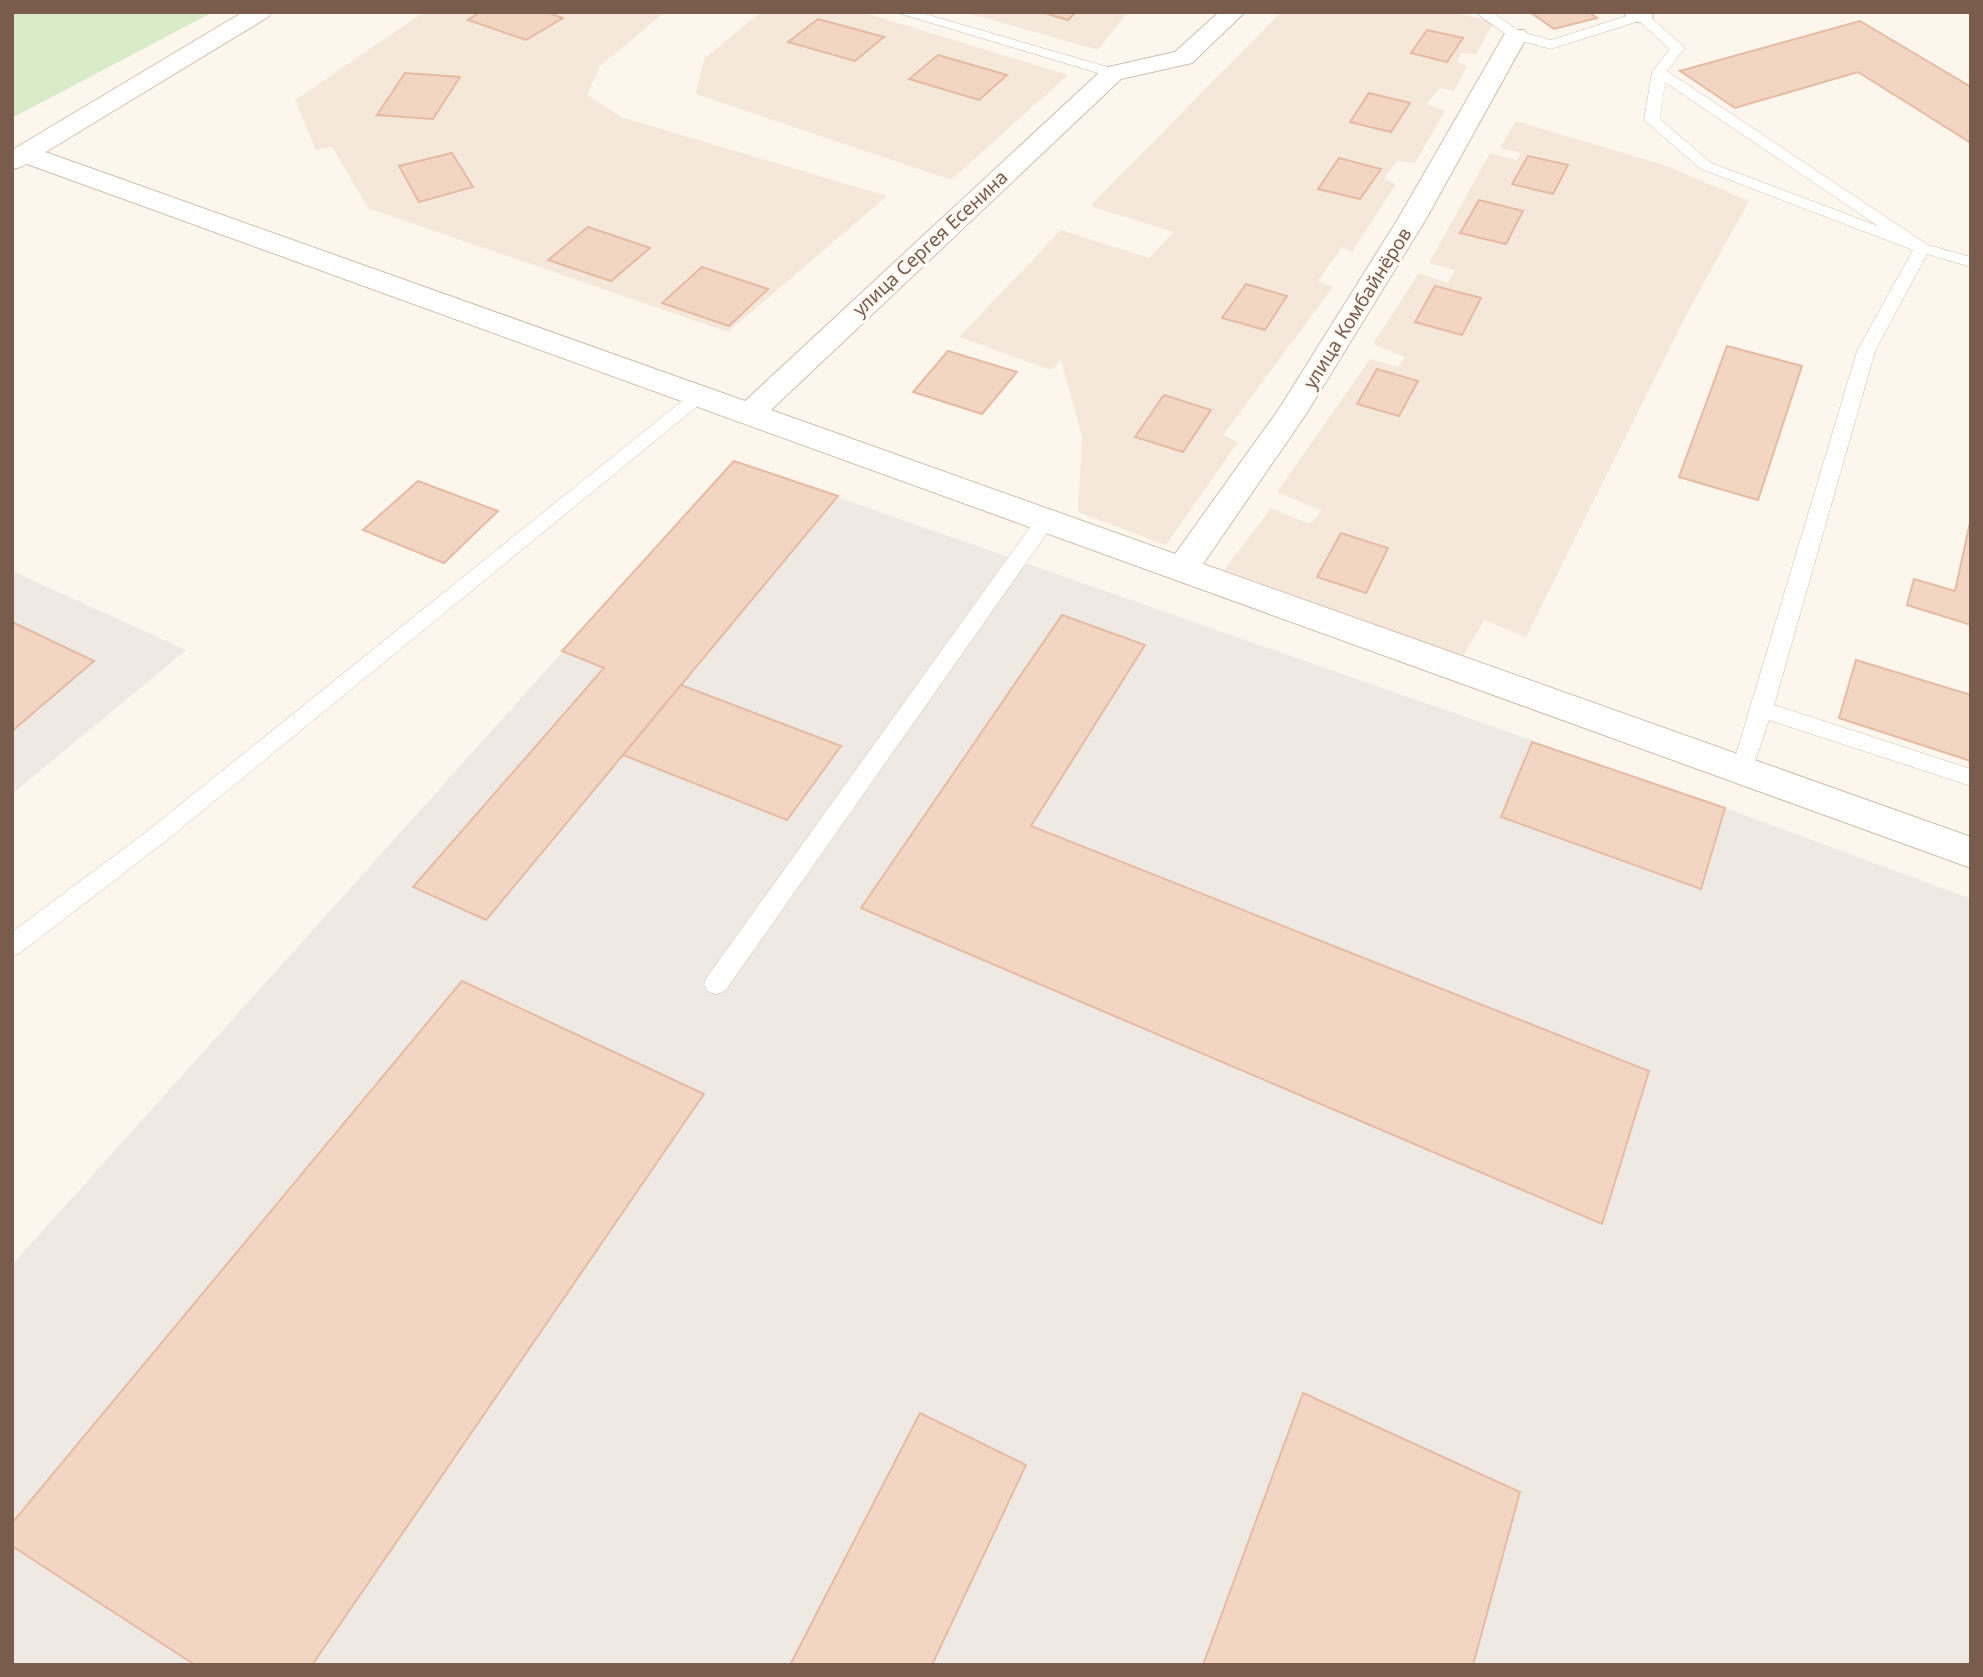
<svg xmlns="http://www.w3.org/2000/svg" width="1983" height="1677" font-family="'Noto Sans',sans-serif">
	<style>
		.residential { fill: #f5e8da }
		.industrial { fill: #efe9e4 }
		.green { fill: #d8ecc9 }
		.building { fill: #f3d5c3; stroke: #e6bba3; stroke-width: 2 }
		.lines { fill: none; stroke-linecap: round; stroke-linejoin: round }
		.service-casing { stroke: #d1beb0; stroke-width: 1 }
		.minor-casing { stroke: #d1beb0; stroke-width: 2 }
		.secondary-casing { stroke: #d6c0b0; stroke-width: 2 }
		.service { fill: #fff; fill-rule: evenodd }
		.minor { fill: #fff; fill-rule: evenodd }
		.secondary { fill: #fff; fill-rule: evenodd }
		.labels { text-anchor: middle; stroke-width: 6; stroke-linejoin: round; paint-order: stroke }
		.far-street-label { font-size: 19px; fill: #7a5c4d; stroke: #fffaf3 }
	</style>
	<rect width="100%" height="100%" fill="#fdf6ec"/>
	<!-- residential -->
	<g class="residential">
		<path d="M 424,12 L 665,12 L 600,66 L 587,95 L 621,117 L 887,196 L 728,332 L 368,208 L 332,147 L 316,150 L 295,100 Z"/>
		<path d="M 761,12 L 862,12 L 1068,75 L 951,180 L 696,94 L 704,59 Z"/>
		<path d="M 964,12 L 1128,12 L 1098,50 Z"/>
		<path d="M 1281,12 L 1452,12 L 1494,22 L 1476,54 L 1461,53 L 1457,62 L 1467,66 L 1454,91 L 1440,88 L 1426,104 L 1445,111 L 1415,163 L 1397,161 L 1384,179 L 1396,184 L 1352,252 L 1342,247 L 1318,281 L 1333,287 L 1223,435 L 1238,442 L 1166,545 L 1078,512 L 1082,437 L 1061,360 L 1051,370 L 959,337 L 1061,230 L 1149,258 L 1174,232 L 1090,206 Z"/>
		<path d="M 1516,121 L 1664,165 L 1749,201 L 1685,317 L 1526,637 L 1484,620 L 1463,656 L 1224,570 L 1271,508 L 1310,524 L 1322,511 L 1277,492 L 1370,359 L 1398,367 L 1405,357 L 1373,344 L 1419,273 L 1448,283 L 1455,270 L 1429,263 L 1490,153 L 1517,160 L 1521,153 L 1500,148 Z"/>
	</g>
	<!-- industrial -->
	<g class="industrial">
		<path d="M 734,461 L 1725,808 L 1971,899 L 1971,1665 L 12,1665 L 12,1265 Z"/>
		<path d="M 12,571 L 186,650 L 12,794 Z"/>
	</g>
	<!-- green -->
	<path class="green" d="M 12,12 L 213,12 L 12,118 Z"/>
	<!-- building -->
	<g class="building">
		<path d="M 480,12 L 546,12 L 563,18 L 526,40 L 468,20 Z"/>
		<path d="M 1041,12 L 1076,12 L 1068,20 Z"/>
		<path d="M 1530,12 L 1589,12 L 1597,18 L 1554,29 Z"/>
		<path d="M 818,19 L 884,37 L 855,61 L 788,42 Z"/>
		<path d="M 1860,21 L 1971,87 L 1971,143 L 1858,72 L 1735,108 L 1680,71 Z"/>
		<path d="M 1427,30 L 1463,38 L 1447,62 L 1411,53 Z"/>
		<path d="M 938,55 L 1007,75 L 979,100 L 909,79 Z"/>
		<path d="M 405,73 L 460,77 L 433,119 L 377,115 Z"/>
		<path d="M 1369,93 L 1410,103 L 1391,132 L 1350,122 Z"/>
		<path d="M 452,153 L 473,187 L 419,202 L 399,166 Z"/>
		<path d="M 1528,156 L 1568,165 L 1553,194 L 1512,184 Z"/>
		<path d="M 1339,158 L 1381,169 L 1360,199 L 1318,189 Z"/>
		<path d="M 1479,200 L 1523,211 L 1506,244 L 1460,233 Z"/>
		<path d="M 588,227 L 650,248 L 611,281 L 548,260 Z"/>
		<path d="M 702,267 L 768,289 L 729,326 L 662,303 Z"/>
		<path d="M 1246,284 L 1287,296 L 1265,330 L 1222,318 Z"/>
		<path d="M 1435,286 L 1481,298 L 1462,335 L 1415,322 Z"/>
		<path d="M 1727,346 L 1802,366 L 1758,500 L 1679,477 Z"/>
		<path d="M 948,351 L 1017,372 L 982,414 L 913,392 Z"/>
		<path d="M 1377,369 L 1418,381 L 1399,416 L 1357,404 Z"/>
		<path d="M 1164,395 L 1211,410 L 1183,452 L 1135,437 Z"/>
		<path d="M 734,461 L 838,496 L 486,920 L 413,887 L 604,668 L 562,651 Z"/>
		<path d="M 418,481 L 498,511 L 444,563 L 363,530 Z"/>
		<path d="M 1971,518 L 1971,625 L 1907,605 L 1914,579 L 1955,591 Z"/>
		<path d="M 1341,533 L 1388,548 L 1366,593 L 1317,577 Z"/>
		<path d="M 1062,615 L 1145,645 L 1031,826 L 1649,1071 L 1602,1224 L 861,908 Z"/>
		<path d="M 12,622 L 94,661 L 12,731 Z"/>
		<path d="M 1856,660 L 1971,695 L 1971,761 L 1839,718 Z"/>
		<path d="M 681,685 L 841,746 L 787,820 L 623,755 Z"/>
		<path d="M 1532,742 L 1725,808 L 1701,889 L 1501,817 Z"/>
		<path d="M 462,981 L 704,1094 L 312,1665 L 195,1665 L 12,1546 L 12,1523 Z"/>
		<path d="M 1303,1393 L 1520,1492 L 1473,1665 L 1203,1665 Z"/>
		<path d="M 920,1413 L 1026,1465 L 932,1665 L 790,1665 Z"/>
	</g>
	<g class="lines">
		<!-- service casing -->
		<g class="service-casing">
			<g id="service">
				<path d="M 895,12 L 918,12 L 1118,70 L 1120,73 L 1113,77 L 1108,76 Z"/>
				<path d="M 1475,12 L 1492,12 L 1521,32 L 1551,40 L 1636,13 L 1646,13 L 1685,48 L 1667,71 L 1928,245 L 1971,257 L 1971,267 L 1927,254 L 1875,351 L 1774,705 L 1971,769 L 1971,786 L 1769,720 L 1750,777 L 1742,779 L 1734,777 L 1731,771 L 1857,351 L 1913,250 L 1701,169 L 1644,120 L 1652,72 L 1670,49 L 1639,21 L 1551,49 L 1511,38 ZM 1665,82 L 1878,226 L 1711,163 L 1660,119 Z"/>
				<path d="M 699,390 L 708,396 L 705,400 L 162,844 L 20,953 L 12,956 L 12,932 L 146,832 L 693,392 Z"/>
				<path d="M 1045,515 L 1052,516 L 1055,521 L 1052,526 L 725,991 L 716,994 L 707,991 L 704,984 L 707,977 L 1038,516 Z"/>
			</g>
		</g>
		<!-- minor casing -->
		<g class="minor-casing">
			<g id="minor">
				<path d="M 1219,12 L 1245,12 L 1192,63 L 1121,79 L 771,410 L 1175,554 L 1279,409 L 1398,219 L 1504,35 L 1508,30 L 1524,30 L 1528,35 L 1426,219 L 1306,414 L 1203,564 L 1971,837 L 1971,868 L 16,160 L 12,154 L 16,148 L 25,146 L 34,148 L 745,401 L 1104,68 L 1175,52 Z"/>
				<path d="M 1623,12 L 1650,12 L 1653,16 L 1649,21 C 1638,24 1630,22 1623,12 Z"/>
			</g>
		</g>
		<!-- secondary casing -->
		<g class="secondary-casing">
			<path id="secondary" d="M 243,12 L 272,12 L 268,17 L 21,167 L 12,169 L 12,150 Z"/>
		</g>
		<!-- service -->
		<use href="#service" class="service"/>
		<!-- minor -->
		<use href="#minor" class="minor"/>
		<!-- secondary -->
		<use href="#secondary" class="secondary"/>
	</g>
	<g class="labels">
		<!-- far-street labels -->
		<g class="far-street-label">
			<text transform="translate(930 243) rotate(-43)" y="7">улица Сергея Есенина</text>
			<text transform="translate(1357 308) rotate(-58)" y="7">улица Комбайнёров</text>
		</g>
	</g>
	<!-- border -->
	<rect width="1983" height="1677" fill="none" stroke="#7a5c4d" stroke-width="28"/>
</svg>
